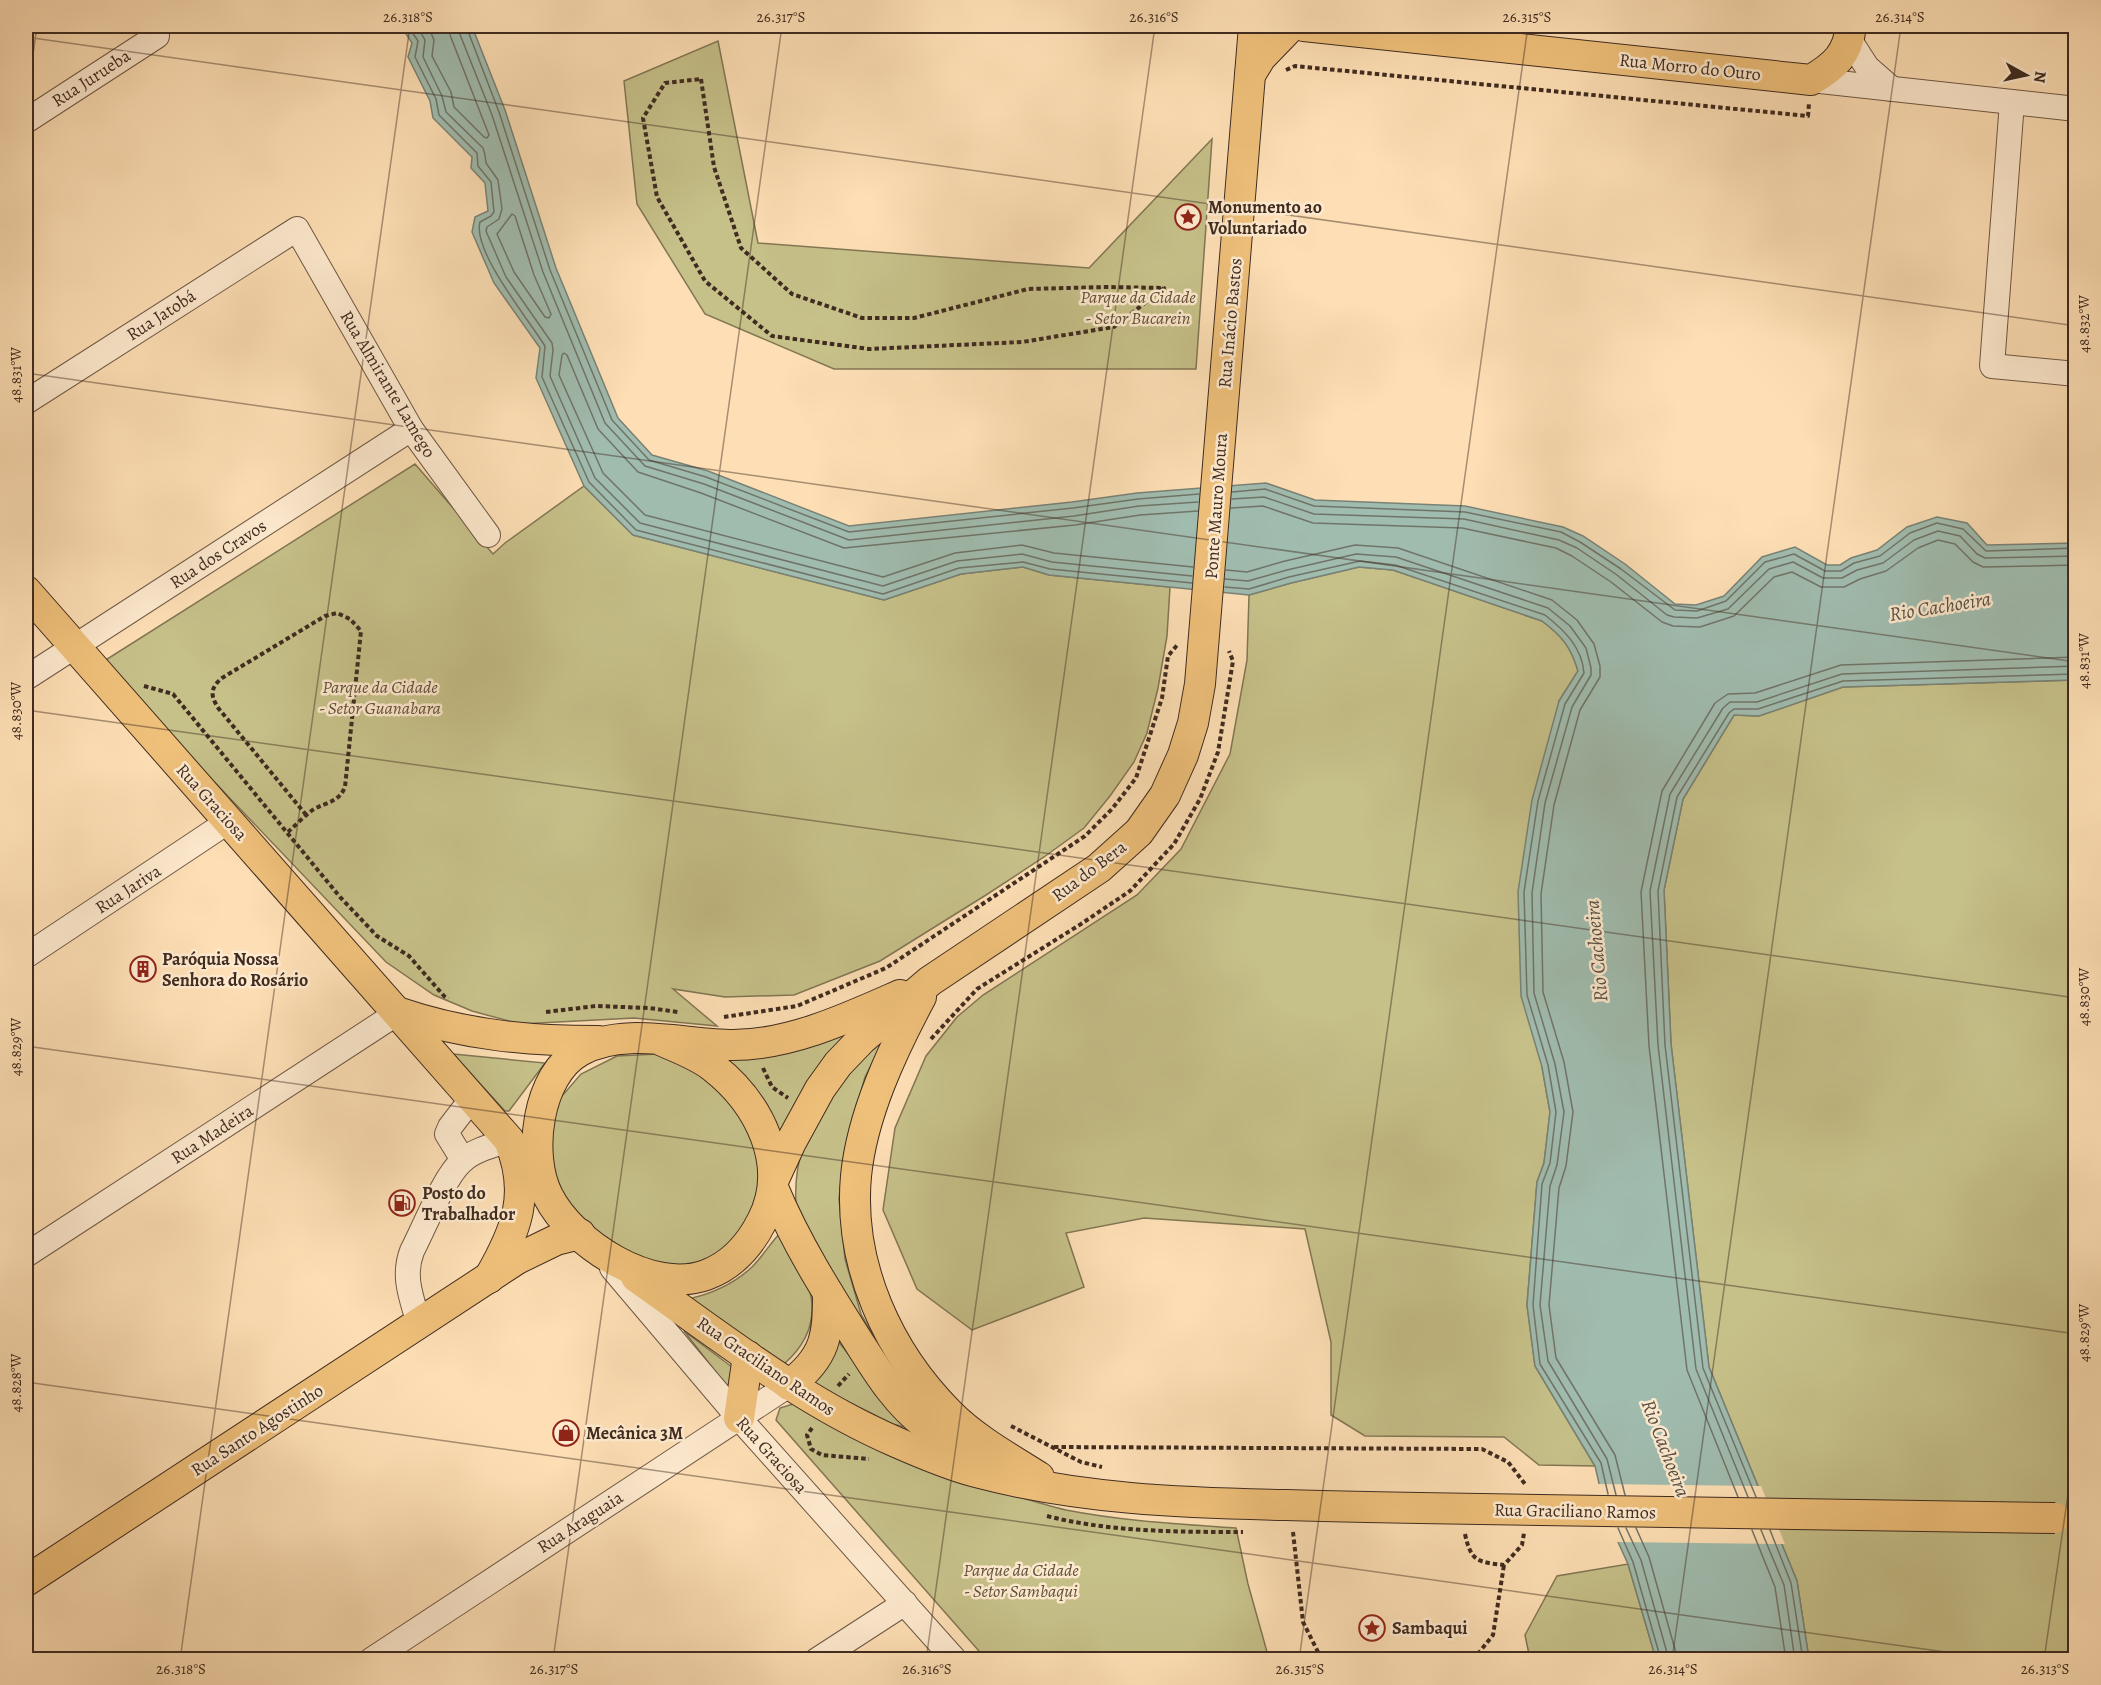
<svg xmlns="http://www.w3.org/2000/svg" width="2101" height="1685" font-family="Alegreya,serif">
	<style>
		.green { fill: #c6c089; stroke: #827654; stroke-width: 1.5 }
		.water { fill: #a0bcaf; stroke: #798276; stroke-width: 1.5 }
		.pier { fill: #fedfb5 }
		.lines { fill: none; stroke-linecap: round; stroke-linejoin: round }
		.shore { stroke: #707468; stroke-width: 1.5 }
		.minor-casing { stroke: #6f5845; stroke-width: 26 }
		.major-casing { stroke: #3f2b20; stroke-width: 32 }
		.path { stroke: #3f2b20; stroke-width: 4; stroke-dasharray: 4.5 3; stroke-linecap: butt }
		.minor { stroke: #feeacf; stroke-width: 24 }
		.major { stroke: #efc07a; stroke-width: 30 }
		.major-bridge-casing { stroke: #3f2b20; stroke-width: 32; stroke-linecap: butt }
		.major-bridge { stroke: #efc07a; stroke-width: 30 }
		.ticks { fill: none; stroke: #3f2b20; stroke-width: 1.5; stroke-opacity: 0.45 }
		.labels { text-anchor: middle; stroke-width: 5; stroke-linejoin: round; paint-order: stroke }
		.street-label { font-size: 18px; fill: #3f2b20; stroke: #feeacf }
		.poi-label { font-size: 18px; font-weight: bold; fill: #3f2b20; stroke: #feeacf; text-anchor: start }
		.park-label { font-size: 18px; font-style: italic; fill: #61503a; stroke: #feeacf }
		.water-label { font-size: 20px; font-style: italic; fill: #574f44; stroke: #feeacf }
		.neatline { fill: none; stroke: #3f2b20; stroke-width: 2 }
		.ticks-label { font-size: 15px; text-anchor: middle; fill: #3f2b20 }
	</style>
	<rect width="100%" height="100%" fill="#fedfb5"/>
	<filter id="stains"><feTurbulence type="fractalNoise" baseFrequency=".00333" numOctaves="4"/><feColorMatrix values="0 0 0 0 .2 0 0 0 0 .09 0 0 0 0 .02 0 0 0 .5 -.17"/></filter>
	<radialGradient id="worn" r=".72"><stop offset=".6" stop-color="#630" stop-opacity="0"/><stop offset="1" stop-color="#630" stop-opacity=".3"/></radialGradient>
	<!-- green -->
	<g class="green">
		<path d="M 718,41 L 758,243 L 1089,268 L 1212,139 L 1196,369 L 834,369 L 705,314 L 637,204 L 624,81 Z"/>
		<path d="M 415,464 L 493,554 L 505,543 L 584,486 L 633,535 L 884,600 L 961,574 L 1023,567 L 1049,575 L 1170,587 L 1167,636 L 1158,688 L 1147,733 L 1134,762 L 1110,796 L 1084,828 L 1044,857 L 986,895 L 880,961 L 794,995 L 725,997 L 673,989 L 717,1026 L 634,1018 L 520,1024 L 472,1011 L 434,995 L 386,962 L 101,663 Z"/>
		<path d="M 1359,567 L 1393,570 L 1542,621 C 1562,636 1571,647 1578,671 L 1559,701 L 1542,1067 L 1550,1112 L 1544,1163 L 1537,1182 L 1527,1305 L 1535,1366 L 1595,1466 L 1539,1465 L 1504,1437 L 1365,1436 L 1331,1415 L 1331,1342 L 1305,1229 L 1144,1218 L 1066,1233 L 1084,1287 L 972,1330 L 917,1289 L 883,1210 L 895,1128 L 926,1056 L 957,1017 L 983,995 L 1137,895 L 1181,849 L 1230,754 L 1247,660 L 1249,595 L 1291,583 Z"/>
		<path d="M 2075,680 L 2075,1659 L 1809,1659 L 1797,1581 L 1709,1367 L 1671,1044 L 1664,890 L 1683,799 L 1734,715 L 1759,716 L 1843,687 Z"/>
		<path d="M 869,1020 L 778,1140 L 722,1058 Z"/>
		<path d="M 889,1031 L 865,1077 L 844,1154 L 839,1199 L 845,1259 L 861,1314 L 873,1335 L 865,1340 L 797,1217 C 790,1158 809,1123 844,1077 C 856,1060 875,1046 889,1031 Z"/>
		<path d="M 453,1054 L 545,1063 L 509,1111 L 505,1111 Z"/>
		<path d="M 658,1054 L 695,1066 L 740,1106 L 757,1141 L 761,1181 L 748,1220 L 721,1252 L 686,1269 L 653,1267 L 570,1215 L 552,1179 L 549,1138 L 555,1104 L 581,1074 L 617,1056 Z"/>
		<path d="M 780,1233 L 810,1291 C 817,1321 806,1345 784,1364 L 688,1299 C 711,1294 735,1283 752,1267 C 762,1257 770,1244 780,1233 Z"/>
		<path d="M 684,1331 L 736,1370 L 736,1398 Z"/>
		<path d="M 834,1336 L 884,1399 L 912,1429 L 893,1424 L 806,1381 Z"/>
		<path d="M 796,1403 L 991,1488 C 1016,1496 1041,1504 1066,1510 C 1122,1521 1179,1524 1236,1528 L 1248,1584 L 1269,1659 L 986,1659 L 776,1420 L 780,1408 Z"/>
		<path d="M 1628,1564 L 1656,1659 L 1530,1659 L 1525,1635 L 1557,1576 Z"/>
	</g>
	<!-- water -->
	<path class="water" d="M 401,26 L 469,26 L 473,29 L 505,110 L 556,268 L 618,418 L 652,455 L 708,471 L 849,526 L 1072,502 L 1137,493 L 1266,483 L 1315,500 L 1465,506 L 1563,527 L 1583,536 L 1625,564 L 1675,604 L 1696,605 L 1724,596 L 1762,557 L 1795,547 L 1827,565 L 1840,565 L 1851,558 L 1877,550 L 1907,527 L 1937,517 L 1967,523 L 1987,545 L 2075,543 L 2075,680 L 1843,687 L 1759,716 L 1734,715 L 1683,799 L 1664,890 L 1671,1044 L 1709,1367 L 1797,1581 L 1809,1659 L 1656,1659 L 1628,1564 L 1607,1518 L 1595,1466 L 1535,1366 L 1527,1305 L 1537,1182 L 1544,1163 L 1550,1112 L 1542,1067 L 1521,996 L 1518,892 L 1532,800 L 1559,701 L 1578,671 C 1571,647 1562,636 1542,621 L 1393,570 L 1359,567 L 1291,583 L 1249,595 L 1049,575 L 1023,567 L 961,574 L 884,600 L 633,535 L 584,486 L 536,378 L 540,348 L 494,283 L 472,232 L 475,217 L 488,211 L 485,183 L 471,168 L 472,157 L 433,118 L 430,101 L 408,57 L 412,43 Z"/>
	<!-- pier -->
	<path class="pier" d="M 1596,1484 L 1761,1486 L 1785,1544 L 1615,1542 L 1604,1519 Z"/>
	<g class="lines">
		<!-- shore -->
		<g class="shore">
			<path d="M 408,26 L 418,41 L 415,57 L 436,99 L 439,115 L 477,153 L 478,166 L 491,182 L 494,212 L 491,216 L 480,222 C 472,251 529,320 545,346 L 542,377 L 589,482 L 636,530 L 883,594 L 959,568 L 1023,562 L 1050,569 L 1192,583"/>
			<path d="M 417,26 L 425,40 L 423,57 L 442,96 L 446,112 L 483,148 L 485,155 L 486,163 L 498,180 L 502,209 L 499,219 L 487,227 L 486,231 L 506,277 L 552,343 L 553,350 L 550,376 L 595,478 L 640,523 L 883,586 L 957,561 L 1022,554 L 1052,562 L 1192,576"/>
			<path d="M 428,26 L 434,40 L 432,56 L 451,92 L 454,107 L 484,137 L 487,138 L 489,135 L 450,35 L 449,26"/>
			<path d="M 458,26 L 459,32 L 492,115 L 543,272 L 605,423 L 645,466 L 704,484 L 849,540 L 1074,516 L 1139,506 L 1198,502"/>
			<path d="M 466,26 L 499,112 L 550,270 L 612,420 L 649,460 L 706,477 L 849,532 L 1073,508 L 1138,499 L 1199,494"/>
			<path d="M 512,214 L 515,216 L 534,275 L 551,314 L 549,318 L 545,317 L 514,272 L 497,234 Z"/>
			<path d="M 1232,492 L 1265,489 L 1314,506 L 1465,512 L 1561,532 L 1580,542 L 1621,569 L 1675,610 L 1697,611 L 1726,601 L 1765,562 L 1794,554 L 1825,571 L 1841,571 L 1854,563 L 1880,556 L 1910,533 L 1937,523 L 1963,529 L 1986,551 L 2076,548"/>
			<path d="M 1232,499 L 1264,497 L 1314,514 L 1464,519 L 1559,540 L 1577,548 L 1617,575 L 1667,615 L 1674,617 L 1697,618 L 1728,609 L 1769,569 L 1793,562 L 1823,578 L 1842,578 L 1857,570 L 1883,563 L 1914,540 L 1938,531 L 1960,536 L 1977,554 L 1985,558 L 2076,556"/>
			<path d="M 1231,508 L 1263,506 L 1313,523 L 1462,528 L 1556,548 L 1572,556 L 1611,582 L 1662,622 L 1673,626 L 1700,627 L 1734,616 L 1774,577 L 1792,572 L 1821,587 L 1844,587 L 1860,579 L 1886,571 L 1918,548 L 1938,540 L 1955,544 L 1973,562 L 1983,567 L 2076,565"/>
			<path d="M 1193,567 L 1054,553 L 1022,545 L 955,553 L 883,577 L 645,515 L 603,473 L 559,375 L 562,355 L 564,353 L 567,355 L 598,429 L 638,472 L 701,493 L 844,548 L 1075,525 L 1140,515 L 1198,511"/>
			<path d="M 1226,570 L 1247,572 L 1285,561 L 1355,545 L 1398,548 L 1552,600 L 1577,620 L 1594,644 L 1600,666 L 1600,677 L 1580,710 L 1554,805 L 1541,894 L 1543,992 L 1564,1062 L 1573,1112 L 1566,1166 L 1559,1188 L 1549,1305 L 1556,1358 L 1615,1455 L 1625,1495"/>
			<path d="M 1225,579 L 1248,581 L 1287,570 L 1356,554 L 1396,557 L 1548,608 L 1570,626 L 1586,648 L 1591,668 L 1591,675 L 1572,707 L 1545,803 L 1532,893 L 1534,993 L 1555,1064 L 1564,1112 L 1557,1165 L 1550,1186 L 1540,1305 L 1548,1361 L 1607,1459 L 1616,1495"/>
			<path d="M 1225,587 L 1249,589 L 1289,577 L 1360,561 L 1395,565 L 1545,615 C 1564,630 1582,647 1584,673 L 1565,704 L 1538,801 L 1524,892 L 1527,995 L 1548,1065 L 1556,1112 L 1550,1163 L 1542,1184 L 1533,1305 L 1540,1364 L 1601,1463 L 1608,1494"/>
			<path d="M 1738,1497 L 1687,1370 L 1649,1046 L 1641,892 L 1662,791 L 1715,703 L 1728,694 L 1755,693 L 1841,665 L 2076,657"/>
			<path d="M 1748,1497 L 1696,1369 L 1658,1045 L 1650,891 L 1670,794 L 1723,708 L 1730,702 L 1757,702 L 1842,674 L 2076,666"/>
			<path d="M 1756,1497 L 1703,1368 L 1665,1045 L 1658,891 L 1677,797 L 1729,713 L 1734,709 L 1758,709 L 1843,681 L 2076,674"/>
			<path d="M 1618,1528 L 1633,1562 L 1661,1660"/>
			<path d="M 1626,1528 L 1641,1560 L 1669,1660"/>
			<path d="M 1636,1528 L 1649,1557 L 1678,1660"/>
			<path d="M 1752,1530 L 1775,1587 L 1786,1660"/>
			<path d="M 1761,1530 L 1784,1585 L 1795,1660"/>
			<path d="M 1770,1530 L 1791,1583 L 1803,1660"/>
		</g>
		<!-- minor casing -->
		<g class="minor-casing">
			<g id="minor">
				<path d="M 1849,39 L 1867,67 L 1892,89"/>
				<path d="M 1811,80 L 2076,109"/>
				<path d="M 2012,102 L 1992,366 L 2076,374"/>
				<path d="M 26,121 L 157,36"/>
				<path d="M 26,402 L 297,229 L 411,429 L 488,535"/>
				<path d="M 26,678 L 411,429"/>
				<path d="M 26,956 L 229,821"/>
				<path d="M 463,1160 L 447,1134 L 450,1127 L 473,1097"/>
				<path d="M 26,1255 L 399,1012"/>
				<path d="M 612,1268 L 739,1418 L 955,1660"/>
				<path d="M 419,1324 C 412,1299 402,1277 412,1251 C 424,1228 444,1177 462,1161 C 474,1150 494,1145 509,1140"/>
				<path d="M 371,1660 L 789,1385"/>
				<path d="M 817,1660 L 905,1603"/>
			</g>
		</g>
		<!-- major casing -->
		<g class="major-casing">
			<g id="major">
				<path d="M 1304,26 L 1811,80 C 1835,66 1848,54 1851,26"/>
				<path d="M 1250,75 L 1261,57 L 1291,26"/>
				<path d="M 26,591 L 509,1140 C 532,1194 516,1231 489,1278"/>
				<path d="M 921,997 C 892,1051 862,1115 856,1176 C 848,1265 888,1352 950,1414 C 975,1439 1009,1458 1039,1477"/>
				<path d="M 400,1013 C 465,1035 529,1041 598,1041"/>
				<path d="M 660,1040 C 678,1048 698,1055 713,1067 C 759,1103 791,1165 762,1221 C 750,1245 733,1265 706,1275 C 652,1295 572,1244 548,1196 C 527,1155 537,1075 580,1051 C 623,1026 685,1045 733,1045 C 790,1045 848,1018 900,995"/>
				<path d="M 774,1179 L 791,1142 L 820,1089 L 838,1064 L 862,1039 L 930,981 L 1099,868 L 1139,832 L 1165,795 L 1183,755 L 1193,723 L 1200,684 L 1254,26"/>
				<path d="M 774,1190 C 796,1243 827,1292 858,1341 C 877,1371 897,1404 926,1425 C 945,1439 965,1449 986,1459"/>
				<path d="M 636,1277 C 720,1336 801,1401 896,1442 C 921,1453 949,1465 976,1472 C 1078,1499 1182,1503 1286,1505 C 1351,1507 1416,1508 1481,1509"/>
				<path d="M 789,1385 C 826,1357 828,1336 828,1293"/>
				<path d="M 739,1418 L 748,1356"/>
				<path d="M 26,1581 L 517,1259 L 556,1240 L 580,1234"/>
			</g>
		</g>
		<!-- path -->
		<g class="path">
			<path d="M 1286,70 L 1295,66 L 1808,116 L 1809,103"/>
			<path d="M 701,79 L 714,167 L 741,248 L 792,294 L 862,318 L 914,318 L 1028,289 L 1106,287 L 1164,288 L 1114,327 L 1022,342 L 869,349 L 772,336 L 705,281 L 657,197 L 643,118 L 665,83 Z"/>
			<path d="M 144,686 L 173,694 L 340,897 L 377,936 L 409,956 L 444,996 L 448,999"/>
			<path d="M 288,832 C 296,825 305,815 314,809 C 327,802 339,802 345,787 L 361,631 L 350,619 L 337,613 L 325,616 L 222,678 C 210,688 210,696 219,709 L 307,816"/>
			<path d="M 546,1012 L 596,1006 L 649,1008 L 678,1012"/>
			<path d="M 724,1017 L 797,1006 L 886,968 L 1085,836 L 1112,809 L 1136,778 L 1162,698 L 1168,656 L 1178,644"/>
			<path d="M 931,1039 L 977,989 L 1081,924 L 1130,891 L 1174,844 L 1200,799 L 1218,752 L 1233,661 L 1229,651"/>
			<path d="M 763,1068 L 772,1087 L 788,1098"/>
			<path d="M 838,1386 L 849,1374"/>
			<path d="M 1011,1426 L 1081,1462 L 1102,1467"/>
			<path d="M 812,1428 L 807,1435 L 811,1449 L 822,1455 L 869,1459"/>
			<path d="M 1054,1447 L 1482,1449 L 1508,1462 L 1525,1484"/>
			<path d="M 1047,1516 C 1109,1532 1179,1532 1243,1532"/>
			<path d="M 1293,1532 L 1303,1622 L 1322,1660"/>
			<path d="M 1465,1534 C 1471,1562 1478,1562 1504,1565 L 1522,1545 L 1524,1533"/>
			<path d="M 2067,1541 L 2076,1541"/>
			<path d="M 1473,1660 L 1493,1635 L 1504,1565"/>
		</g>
		<!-- minor -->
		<use href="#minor" class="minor"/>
		<!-- major -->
		<use href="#major" class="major"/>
		<!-- major-bridge casing -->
		<g class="major-bridge-casing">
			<path id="major-bridge" d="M 1481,1509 L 2055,1518"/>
		</g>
		<!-- major-bridge -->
		<use href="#major-bridge" class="major-bridge"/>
	</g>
	<!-- ticks -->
	<path class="ticks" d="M 26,37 L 2076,326M 26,104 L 37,26M 26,373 L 2076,662M 26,710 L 2076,998M 26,1046 L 2076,1334M 26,1382 L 2002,1660M 180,1660 L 410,26M 553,1660 L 782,26M 926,1660 L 1155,26M 1299,1660 L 1528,26M 1672,1660 L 1901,26M 2044,1660 L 2076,1439"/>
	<!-- icons -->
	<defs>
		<g id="sight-ring" transform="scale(1.35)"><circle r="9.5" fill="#feeacf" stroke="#8f2418" stroke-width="1.5"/><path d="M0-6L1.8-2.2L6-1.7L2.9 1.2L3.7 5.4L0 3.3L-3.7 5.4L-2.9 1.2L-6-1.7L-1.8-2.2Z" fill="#8f2418"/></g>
		<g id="building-ring" transform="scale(1.35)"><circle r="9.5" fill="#feeacf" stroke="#8f2418" stroke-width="1.5"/><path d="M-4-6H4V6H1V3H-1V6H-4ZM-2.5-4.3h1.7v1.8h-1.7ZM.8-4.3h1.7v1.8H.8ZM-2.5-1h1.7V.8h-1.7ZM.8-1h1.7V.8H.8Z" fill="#8f2418"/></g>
		<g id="fuel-ring" transform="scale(1.35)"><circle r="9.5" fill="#feeacf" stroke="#8f2418" stroke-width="1.5"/><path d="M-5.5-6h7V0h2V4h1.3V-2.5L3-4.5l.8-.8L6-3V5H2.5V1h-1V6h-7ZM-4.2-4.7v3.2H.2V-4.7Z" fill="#8f2418"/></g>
		<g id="shop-ring" transform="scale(1.35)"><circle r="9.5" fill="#feeacf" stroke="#8f2418" stroke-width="1.5"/><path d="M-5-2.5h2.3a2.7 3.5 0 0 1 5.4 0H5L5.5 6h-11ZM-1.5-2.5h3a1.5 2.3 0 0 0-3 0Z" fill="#8f2418"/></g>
	</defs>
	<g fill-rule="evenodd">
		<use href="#sight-ring" x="1188" y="217"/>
		<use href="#building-ring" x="143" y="969"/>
		<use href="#fuel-ring" x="402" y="1203"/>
		<use href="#shop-ring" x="566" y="1433"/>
		<use href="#sight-ring" x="1372" y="1628"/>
	</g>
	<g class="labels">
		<!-- street labels -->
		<g class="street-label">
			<text transform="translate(1690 67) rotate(6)" y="6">Rua Morro do Ouro</text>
			<text transform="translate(91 78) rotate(-33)" y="6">Rua Jurueba</text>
			<text transform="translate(161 315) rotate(-33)" y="6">Rua Jatobá</text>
			<text transform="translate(1230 323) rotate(-85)" y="6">Rua Inácio Bastos</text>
			<text transform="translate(388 384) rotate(59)" y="6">Rua Almirante Lamego</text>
			<text transform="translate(1216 506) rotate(-86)" y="6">Ponte Mauro Moura</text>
			<text transform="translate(218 554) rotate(-33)" y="6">Rua dos Cravos</text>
			<text transform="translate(212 802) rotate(48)" y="6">Rua Graciosa</text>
			<text transform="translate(1089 871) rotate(-37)" y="6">Rua do Bera</text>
			<text transform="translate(128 889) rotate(-33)" y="6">Rua Jariva</text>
			<text transform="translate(212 1134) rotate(-33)" y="6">Rua Madeira</text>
			<text transform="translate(766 1366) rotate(34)" y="6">Rua Graciliano Ramos</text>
			<text transform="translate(257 1430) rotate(-33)" y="6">Rua Santo Agostinho</text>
			<text transform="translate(772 1455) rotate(48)" y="6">Rua Graciosa</text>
			<text transform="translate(1575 1511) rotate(1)" y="6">Rua Graciliano Ramos</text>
			<text transform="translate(580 1522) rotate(-33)" y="6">Rua Araguaia</text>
		</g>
		<!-- poi labels -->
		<g class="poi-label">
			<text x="1208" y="213">Monumento ao<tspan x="1208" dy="21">Voluntariado</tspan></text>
			<text x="162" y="965">Paróquia Nossa<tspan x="162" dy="21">Senhora do Rosário</tspan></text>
			<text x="422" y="1199">Posto do<tspan x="422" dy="21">Trabalhador</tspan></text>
			<text x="586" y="1439">Mecânica 3M</text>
			<text x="1392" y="1634">Sambaqui</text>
		</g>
		<!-- park labels -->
		<g class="park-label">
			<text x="1138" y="303">Parque da Cidade<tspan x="1138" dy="21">- Setor Bucarein</tspan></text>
			<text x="380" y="693">Parque da Cidade<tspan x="380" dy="21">- Setor Guanabara</tspan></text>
			<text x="1021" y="1576">Parque da Cidade<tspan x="1021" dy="21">- Setor Sambaqui</tspan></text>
		</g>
		<!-- water labels -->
		<g class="water-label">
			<text transform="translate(1940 606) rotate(-9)" y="7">Rio Cachoeira</text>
			<text transform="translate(1596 951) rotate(-95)" y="7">Rio Cachoeira</text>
			<text transform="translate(1666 1448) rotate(69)" y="7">Rio Cachoeira</text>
		</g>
	</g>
	<!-- margin -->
	<rect width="2101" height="1685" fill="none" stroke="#fedfb5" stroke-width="66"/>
	<!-- north arrow -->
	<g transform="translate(2026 75) rotate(98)" stroke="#feeacf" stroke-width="4.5" paint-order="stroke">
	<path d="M0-4.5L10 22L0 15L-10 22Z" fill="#3f2b20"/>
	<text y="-9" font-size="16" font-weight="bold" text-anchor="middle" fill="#3f2b20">N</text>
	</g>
	<rect x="33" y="33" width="2035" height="1619" class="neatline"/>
	<g class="ticks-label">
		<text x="408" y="22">26.318°S</text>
		<text x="781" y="22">26.317°S</text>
		<text x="1154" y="22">26.316°S</text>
		<text x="1527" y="22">26.315°S</text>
		<text x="1900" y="22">26.314°S</text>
		<text transform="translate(2084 324) rotate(-90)" y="5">48.832°W</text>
		<text transform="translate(16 375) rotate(-90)" y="5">48.831°W</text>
		<text transform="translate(2084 661) rotate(-90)" y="5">48.831°W</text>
		<text transform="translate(16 711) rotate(-90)" y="5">48.830°W</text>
		<text transform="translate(2084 997) rotate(-90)" y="5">48.830°W</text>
		<text transform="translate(16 1047) rotate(-90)" y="5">48.829°W</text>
		<text transform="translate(2084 1333) rotate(-90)" y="5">48.829°W</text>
		<text transform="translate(16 1383) rotate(-90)" y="5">48.828°W</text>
		<text x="181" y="1674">26.318°S</text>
		<text x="554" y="1674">26.317°S</text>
		<text x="927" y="1674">26.316°S</text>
		<text x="1300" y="1674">26.315°S</text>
		<text x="1673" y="1674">26.314°S</text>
		<text x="2045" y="1674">26.313°S</text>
	</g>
	<rect width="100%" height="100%" filter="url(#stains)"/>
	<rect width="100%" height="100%" fill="url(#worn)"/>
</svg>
